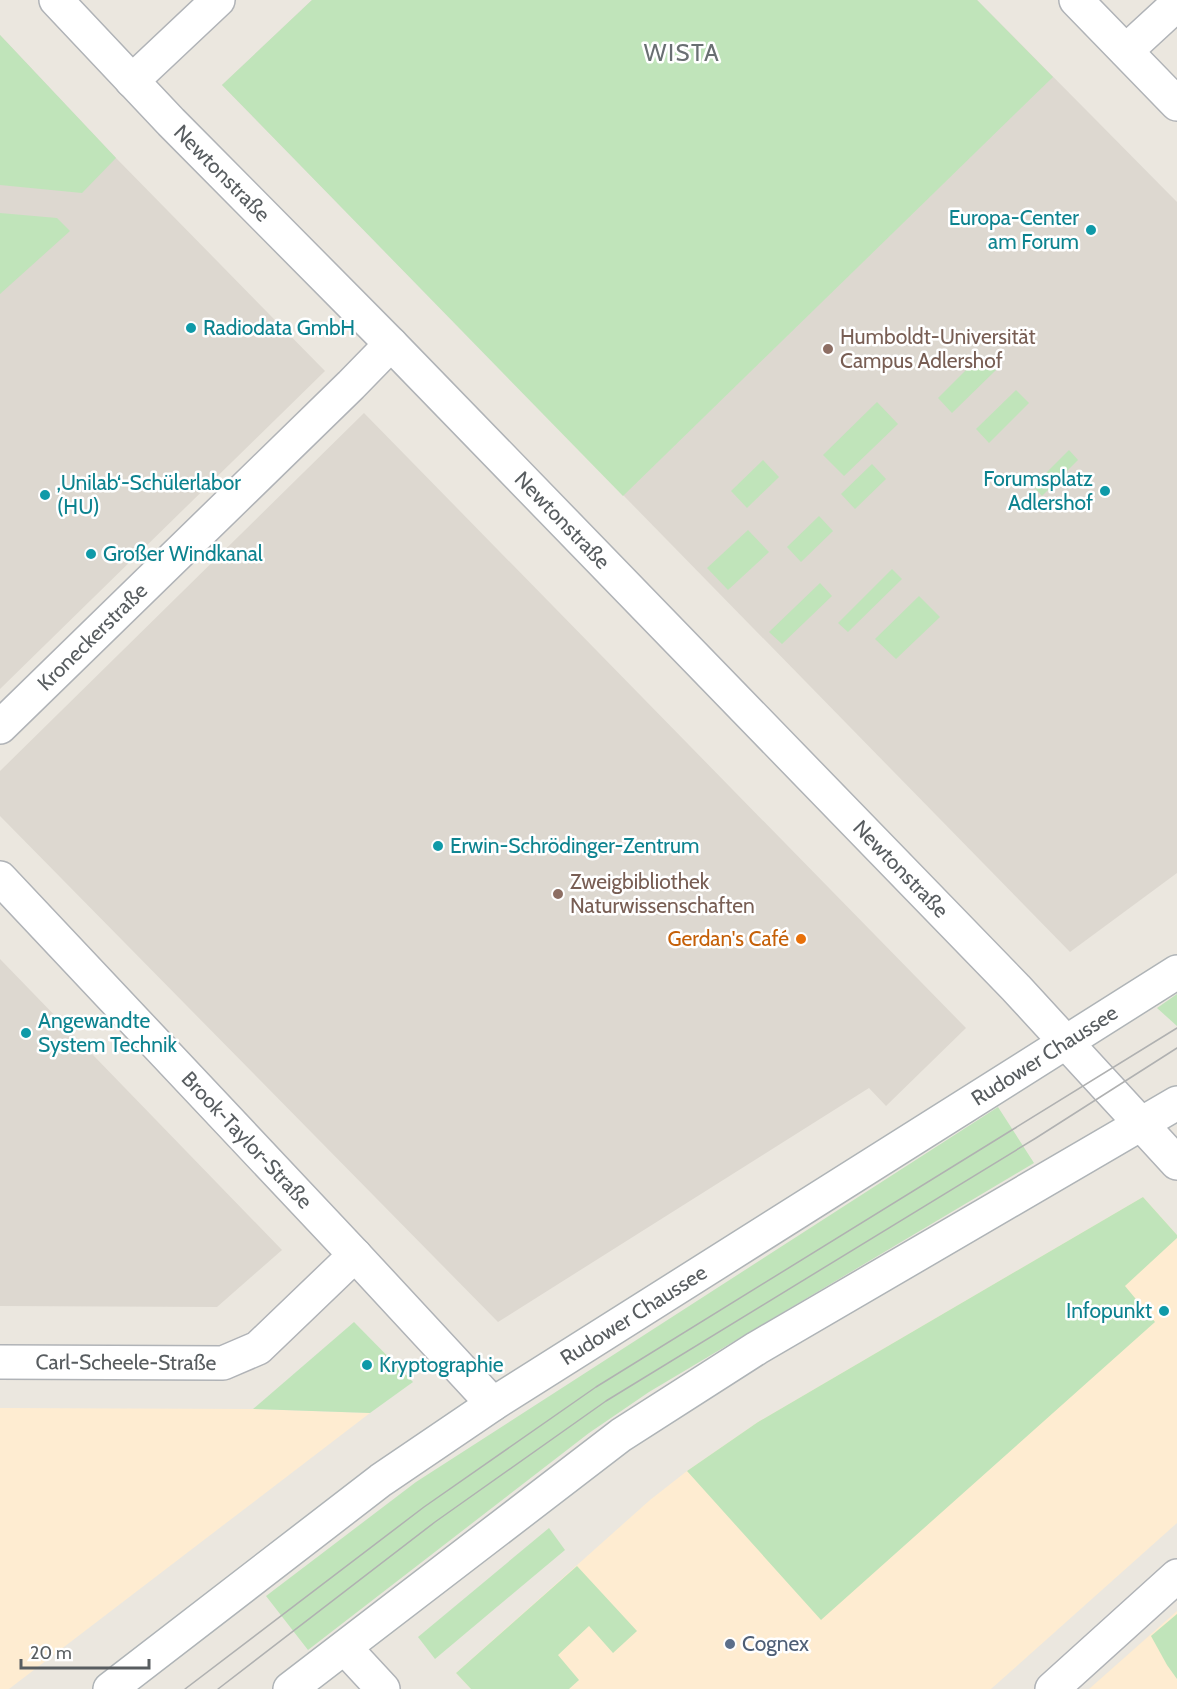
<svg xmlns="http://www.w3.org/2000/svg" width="1177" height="1689" font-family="Cabin,sans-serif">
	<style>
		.commercial { fill: #feecd1 }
		.education { fill: #ddd8d0 }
		.green { fill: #c0e4ba }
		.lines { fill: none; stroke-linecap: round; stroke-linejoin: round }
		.street-casing { stroke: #b0b3b7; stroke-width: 36 }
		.secondary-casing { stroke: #afb4b7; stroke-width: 36 }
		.street { stroke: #fff; stroke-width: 33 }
		.secondary { stroke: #fff; stroke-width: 33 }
		.tram { stroke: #b0b1b1; stroke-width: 1.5 }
		.culture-dot { fill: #0f9aa8; stroke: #fff; stroke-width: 2 }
		.education-dot { fill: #8d6e63; stroke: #fff; stroke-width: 2 }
		.food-dot { fill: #e8710a; stroke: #fff; stroke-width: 2 }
		.service-dot { fill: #5c6f8a; stroke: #fff; stroke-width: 2 }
		.labels { text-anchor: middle; stroke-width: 5; stroke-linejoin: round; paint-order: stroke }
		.street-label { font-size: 21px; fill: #585d60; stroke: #fff }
		.culture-label { font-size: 21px; fill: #0d838f; stroke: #fff; text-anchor: start }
		.education-label { font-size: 21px; fill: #785e54; stroke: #fff; text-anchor: start }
		.food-label { font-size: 21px; fill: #c56008; stroke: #fff; text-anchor: end }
		.service-label { font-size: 21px; fill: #4e5e75; stroke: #fff; text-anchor: start }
		.quarter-label { font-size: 24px; letter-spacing: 1.5px; fill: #696f72; stroke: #fff }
	</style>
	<rect width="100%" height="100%" fill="#ebe7df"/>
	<!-- commercial -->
	<g class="commercial">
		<path d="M 1143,1197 L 1177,1235 L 1177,1523 L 991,1689 L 471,1689 L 456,1673 L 650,1500 L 687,1471 L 758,1422 Z"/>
		<path d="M 0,1408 L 253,1409 L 370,1413 L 9,1689 L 0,1689 Z"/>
		<path d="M 1177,1611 L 1177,1689 L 1089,1689 Z"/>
	</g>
	<!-- education -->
	<g class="education">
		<path d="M 312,0 L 977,0 L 1091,115 L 1177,202 L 1177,873 L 1070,952 L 222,85 Z"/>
		<path d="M 0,35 L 116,158 L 325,371 L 0,689 Z"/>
		<path d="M 364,413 L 966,1028 L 886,1106 L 869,1088 L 498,1322 L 0,816 L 0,771 Z"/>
		<path d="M 0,959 L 282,1250 L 217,1307 L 0,1306 Z"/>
	</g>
	<!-- green -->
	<g class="green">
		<path d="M 312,0 L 977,0 L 1053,77 L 623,496 L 222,85 Z"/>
		<path d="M 0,35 L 116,158 L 82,193 L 0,185 Z"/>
		<path d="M 0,213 L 57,218 L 70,231 L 0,294 Z"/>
		<path d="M 981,355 L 996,370 L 952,413 L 938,398 Z"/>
		<path d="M 1016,390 L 1029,403 L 989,443 L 976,429 Z"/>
		<path d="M 877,402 L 898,424 L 844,476 L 823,455 Z"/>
		<path d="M 1069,450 L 1078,460 L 1042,496 L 1033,486 Z"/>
		<path d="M 763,460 L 779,477 L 747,508 L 731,491 Z"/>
		<path d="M 872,464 L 886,479 L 855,509 L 841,494 Z"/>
		<path d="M 819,516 L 833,531 L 801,562 L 787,547 Z"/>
		<path d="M 748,530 L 769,552 L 728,590 L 707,568 Z"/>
		<path d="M 892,569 L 902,579 L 848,632 L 838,623 Z"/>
		<path d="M 820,583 L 832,596 L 782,644 L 769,632 Z"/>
		<path d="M 919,596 L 940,617 L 896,659 L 875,639 Z"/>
		<path d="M 1177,994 L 1177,1026 L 1157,1008 Z"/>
		<path d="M 998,1107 L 1034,1163 L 649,1392 L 589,1433 L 308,1650 L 266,1596 L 416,1482 Z"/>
		<path d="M 1143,1197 L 1177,1235 L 1177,1238 L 1125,1286 L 1155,1322 L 821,1620 L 687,1471 L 758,1422 Z"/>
		<path d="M 354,1322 L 413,1382 L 370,1413 L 253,1409 Z"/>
		<path d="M 549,1528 L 565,1550 L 435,1659 L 418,1637 Z"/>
		<path d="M 577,1566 L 637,1631 L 613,1653 L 589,1626 L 558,1655 L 579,1680 L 569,1689 L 471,1689 L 456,1673 Z"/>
		<path d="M 1177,1614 L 1177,1679 L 1167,1665 L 1151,1636 Z"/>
	</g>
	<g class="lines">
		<!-- street casing -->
		<g class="street-casing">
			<g id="street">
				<path id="s1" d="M 56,0 L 171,122 L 391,344 L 1016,988 L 1177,1163"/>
				<path d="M 1076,0 L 1177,104"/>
				<path d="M 1126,51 L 1177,4"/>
				<path d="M 132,81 L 218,0"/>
				<path id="s2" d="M 0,727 L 351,385 L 391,344"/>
				<path id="s3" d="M 0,878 L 355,1255 L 493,1404"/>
				<path id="s4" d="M 0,1362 L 223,1363 L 258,1348 L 355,1255"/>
				<path d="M 345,1648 L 383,1689"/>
				<path d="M 1052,1689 L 1177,1576"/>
			</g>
		</g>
		<!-- secondary casing -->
		<g class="secondary-casing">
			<g id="secondary">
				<path id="s5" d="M 110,1689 L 381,1480 L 493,1404 L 1177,972"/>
				<path d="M 290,1689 L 621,1435 L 757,1348 L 1177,1103"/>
			</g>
		</g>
		<!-- street -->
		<use href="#street" class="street"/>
		<!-- secondary -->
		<use href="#secondary" class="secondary"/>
		<!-- tram -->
		<g class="tram">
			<path d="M 185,1689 L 424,1507 L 596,1387 L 1177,1028"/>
			<path d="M 218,1689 L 435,1522 L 606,1401 L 1036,1138 L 1177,1048"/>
		</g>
	</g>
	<!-- markers -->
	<g class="culture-dot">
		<circle cx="1091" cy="230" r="6"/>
		<circle cx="191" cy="328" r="6"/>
		<circle cx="1105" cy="491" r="6"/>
		<circle cx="45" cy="495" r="6"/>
		<circle cx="91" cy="554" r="6"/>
		<circle cx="438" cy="846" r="6"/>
		<circle cx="26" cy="1033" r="6"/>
		<circle cx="1164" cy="1311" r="6"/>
		<circle cx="367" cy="1365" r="6"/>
	</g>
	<g class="education-dot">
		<circle cx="828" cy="349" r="6"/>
		<circle cx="558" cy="894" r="6"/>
	</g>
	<circle class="food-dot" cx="801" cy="939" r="6"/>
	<circle class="service-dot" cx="730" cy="1644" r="6"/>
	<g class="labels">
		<!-- street labels -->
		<g class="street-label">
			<text dy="7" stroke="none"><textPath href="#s1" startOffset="240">Newtonstraße</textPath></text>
			<text dy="7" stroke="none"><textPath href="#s1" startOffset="726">Newtonstraße</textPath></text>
			<text dy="7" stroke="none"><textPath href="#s2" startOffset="129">Kroneckerstraße</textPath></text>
			<text dy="7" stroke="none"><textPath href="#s1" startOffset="1212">Newtonstraße</textPath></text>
			<text dy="7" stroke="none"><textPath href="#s5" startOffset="1130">Rudower Chaussee</textPath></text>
			<text dy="7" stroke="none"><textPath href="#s3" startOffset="360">Brook-Taylor-Straße</textPath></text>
			<text dy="7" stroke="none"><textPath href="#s5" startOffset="644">Rudower Chaussee</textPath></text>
			<text dy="7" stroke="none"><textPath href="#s4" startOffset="126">Carl-Scheele-Straße</textPath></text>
		</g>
		<!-- culture labels -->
		<g class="culture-label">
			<text x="1079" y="225" text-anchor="end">Europa-Center<tspan x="1079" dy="24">am Forum</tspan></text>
			<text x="203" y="335">Radiodata GmbH</text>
			<text x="1093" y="486" text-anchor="end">Forumsplatz<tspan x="1093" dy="24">Adlershof</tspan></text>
			<text x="57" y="490">‚Unilab‘-Schülerlabor<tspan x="57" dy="24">(HU)</tspan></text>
			<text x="103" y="561">Großer Windkanal</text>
			<text x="450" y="853">Erwin-Schrödinger-Zentrum</text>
			<text x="38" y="1028">Angewandte<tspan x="38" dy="24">System Technik</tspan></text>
			<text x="1152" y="1318" text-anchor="end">Infopunkt</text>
			<text x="379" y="1372">Kryptographie</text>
		</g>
		<!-- education labels -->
		<g class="education-label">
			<text x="840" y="344">Humboldt-Universität<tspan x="840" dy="24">Campus Adlershof</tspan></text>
			<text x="570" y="889">Zweigbibliothek<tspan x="570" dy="24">Naturwissenschaften</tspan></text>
		</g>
		<!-- food labels -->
		<g class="food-label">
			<text x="789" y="946">Gerdan's Café</text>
		</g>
		<!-- service labels -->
		<g class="service-label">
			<text x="742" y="1651">Cognex</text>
		</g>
		<!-- quarter labels -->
		<g class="quarter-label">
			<text x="682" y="61">WISTA</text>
		</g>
	</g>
	<!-- scale -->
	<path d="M21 1659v9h128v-9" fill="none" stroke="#585d60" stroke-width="3"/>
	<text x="30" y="1659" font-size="18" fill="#585d60" stroke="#ffffff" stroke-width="4.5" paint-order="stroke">20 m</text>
</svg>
